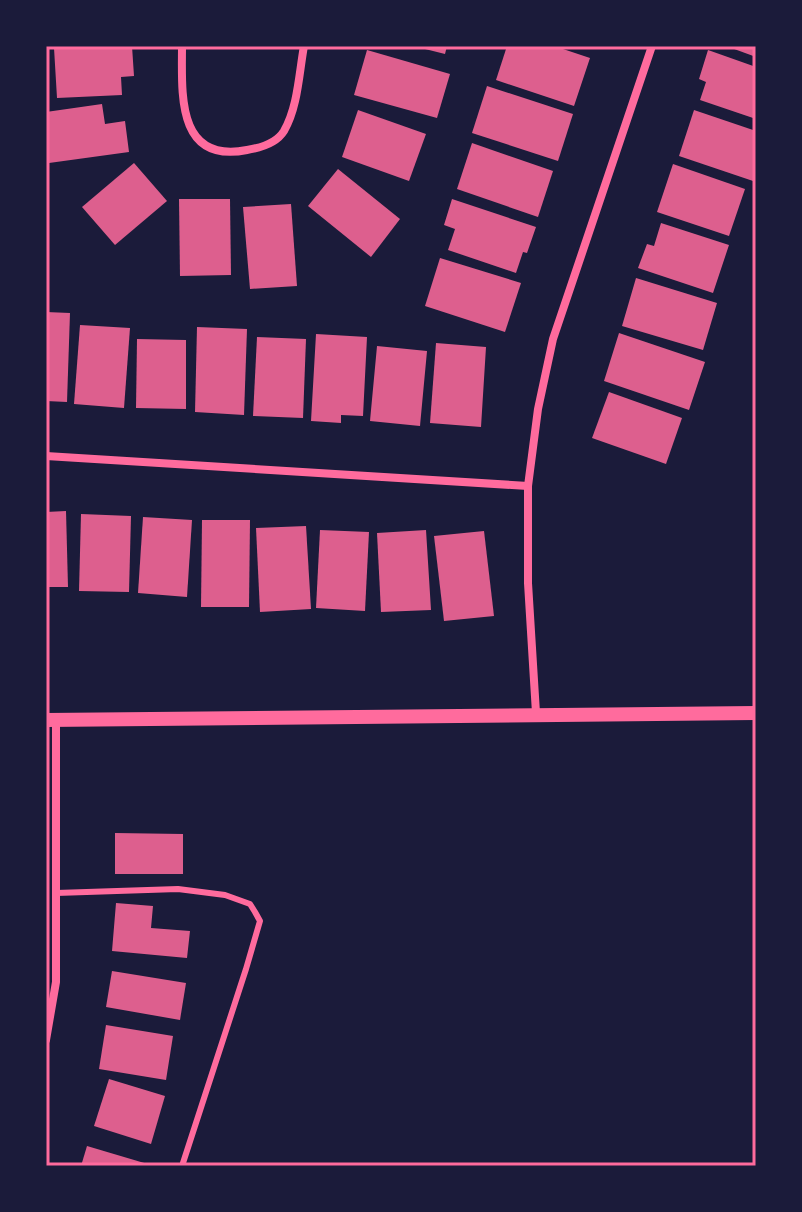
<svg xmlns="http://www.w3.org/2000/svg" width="802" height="1212" font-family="Arial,sans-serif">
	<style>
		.building { fill: #dd5f8e }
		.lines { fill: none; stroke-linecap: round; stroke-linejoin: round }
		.service { stroke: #ff6b9d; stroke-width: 6 }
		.minor { stroke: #ff6b9d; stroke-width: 8 }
		.tertiary { stroke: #ff6b9d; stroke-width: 14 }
		.neatline { fill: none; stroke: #ff6b9d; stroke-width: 3 }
	</style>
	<rect width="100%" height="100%" fill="#1b1b3a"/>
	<!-- building -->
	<g class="building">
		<path d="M 132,46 L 134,76 L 121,77 L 122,95 L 57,98 L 54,48 Z"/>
		<path d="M 413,46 L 447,46 L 445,54 Z"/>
		<path d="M 507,46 L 554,46 L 590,58 L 574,106 L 496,80 Z"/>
		<path d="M 726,46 L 756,46 L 756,57 Z"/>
		<path d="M 367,50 L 450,74 L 437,118 L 354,95 Z"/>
		<path d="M 708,50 L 756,67 L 756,119 L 700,100 L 706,82 L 699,79 Z"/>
		<path d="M 487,86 L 573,114 L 558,161 L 472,133 Z"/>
		<path d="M 102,104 L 105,124 L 125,121 L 129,152 L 49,163 L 46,112 Z"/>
		<path d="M 358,110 L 426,134 L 409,181 L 342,157 Z"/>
		<path d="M 694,110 L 756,131 L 756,182 L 679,156 Z"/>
		<path d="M 472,143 L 553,171 L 538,217 L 457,189 Z"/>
		<path d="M 134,163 L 167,201 L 115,245 L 82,207 Z"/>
		<path d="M 673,164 L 745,189 L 729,236 L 657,212 Z"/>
		<path d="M 338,169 L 400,219 L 371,257 L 308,206 Z"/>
		<path d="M 179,199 L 230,199 L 231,275 L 180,276 Z"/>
		<path d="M 452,199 L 536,227 L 527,253 L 523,252 L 516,273 L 448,250 L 455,229 L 444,225 Z"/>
		<path d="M 291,204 L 297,286 L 250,289 L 243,207 Z"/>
		<path d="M 661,223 L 729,245 L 713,293 L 638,268 L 647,244 L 654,246 Z"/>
		<path d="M 440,258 L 521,283 L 505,332 L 425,306 Z"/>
		<path d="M 636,278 L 717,303 L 703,350 L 622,326 Z"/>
		<path d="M 46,312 L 70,313 L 67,402 L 46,401 Z"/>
		<path d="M 80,325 L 130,328 L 124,408 L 74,404 Z"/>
		<path d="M 197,327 L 247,329 L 244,415 L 195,412 Z"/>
		<path d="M 619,333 L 705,362 L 689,410 L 604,381 Z"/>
		<path d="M 316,334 L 367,337 L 363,416 L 341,415 L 341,423 L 311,421 Z"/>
		<path d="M 257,337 L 306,339 L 303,418 L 253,416 Z"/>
		<path d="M 137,339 L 186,340 L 186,409 L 136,408 Z"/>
		<path d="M 436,343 L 486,347 L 481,427 L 430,423 Z"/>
		<path d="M 377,346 L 427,351 L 420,426 L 370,421 Z"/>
		<path d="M 609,392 L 682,418 L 666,464 L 592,438 Z"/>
		<path d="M 66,511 L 68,587 L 46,587 L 46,512 Z"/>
		<path d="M 81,514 L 131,516 L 129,592 L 79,591 Z"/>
		<path d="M 143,517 L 192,520 L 187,597 L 138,593 Z"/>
		<path d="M 202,520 L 250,520 L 249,607 L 201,607 Z"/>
		<path d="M 306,526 L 311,609 L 260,612 L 256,528 Z"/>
		<path d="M 320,530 L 369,532 L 365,611 L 316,608 Z"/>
		<path d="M 426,530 L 431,610 L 381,612 L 377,533 Z"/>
		<path d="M 484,531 L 494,616 L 444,621 L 434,536 Z"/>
		<path d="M 115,833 L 183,834 L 183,874 L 115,874 Z"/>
		<path d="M 116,903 L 153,906 L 151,928 L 190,931 L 187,958 L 112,951 Z"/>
		<path d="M 112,971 L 186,983 L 180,1020 L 106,1007 Z"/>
		<path d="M 106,1025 L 173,1036 L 166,1080 L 99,1069 Z"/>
		<path d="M 109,1079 L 165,1096 L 151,1144 L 94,1126 Z"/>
		<path d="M 87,1146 L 151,1165 L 151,1166 L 81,1166 Z"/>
	</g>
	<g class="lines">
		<!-- service -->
		<path class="service" d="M 56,893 L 178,889 L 225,895 L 250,904 L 255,912 L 260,921 L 246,969 L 182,1166"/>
		<!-- minor -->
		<g class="minor">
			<path d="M 182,46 C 182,93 176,164 247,150 C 260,148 276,144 284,131 C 298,107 299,73 304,46"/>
			<path d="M 46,456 L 528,486"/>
			<path d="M 536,713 L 528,583 L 528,486 L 538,409 L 553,339 L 652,46"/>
			<path d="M 46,1040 L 56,982 L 56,720"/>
		</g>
		<!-- tertiary -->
		<path class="tertiary" d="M 46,720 L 756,713"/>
	</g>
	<!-- border -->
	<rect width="802" height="1212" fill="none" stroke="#1b1b3a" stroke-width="96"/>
	<rect x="48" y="48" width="706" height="1116" class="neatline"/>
</svg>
